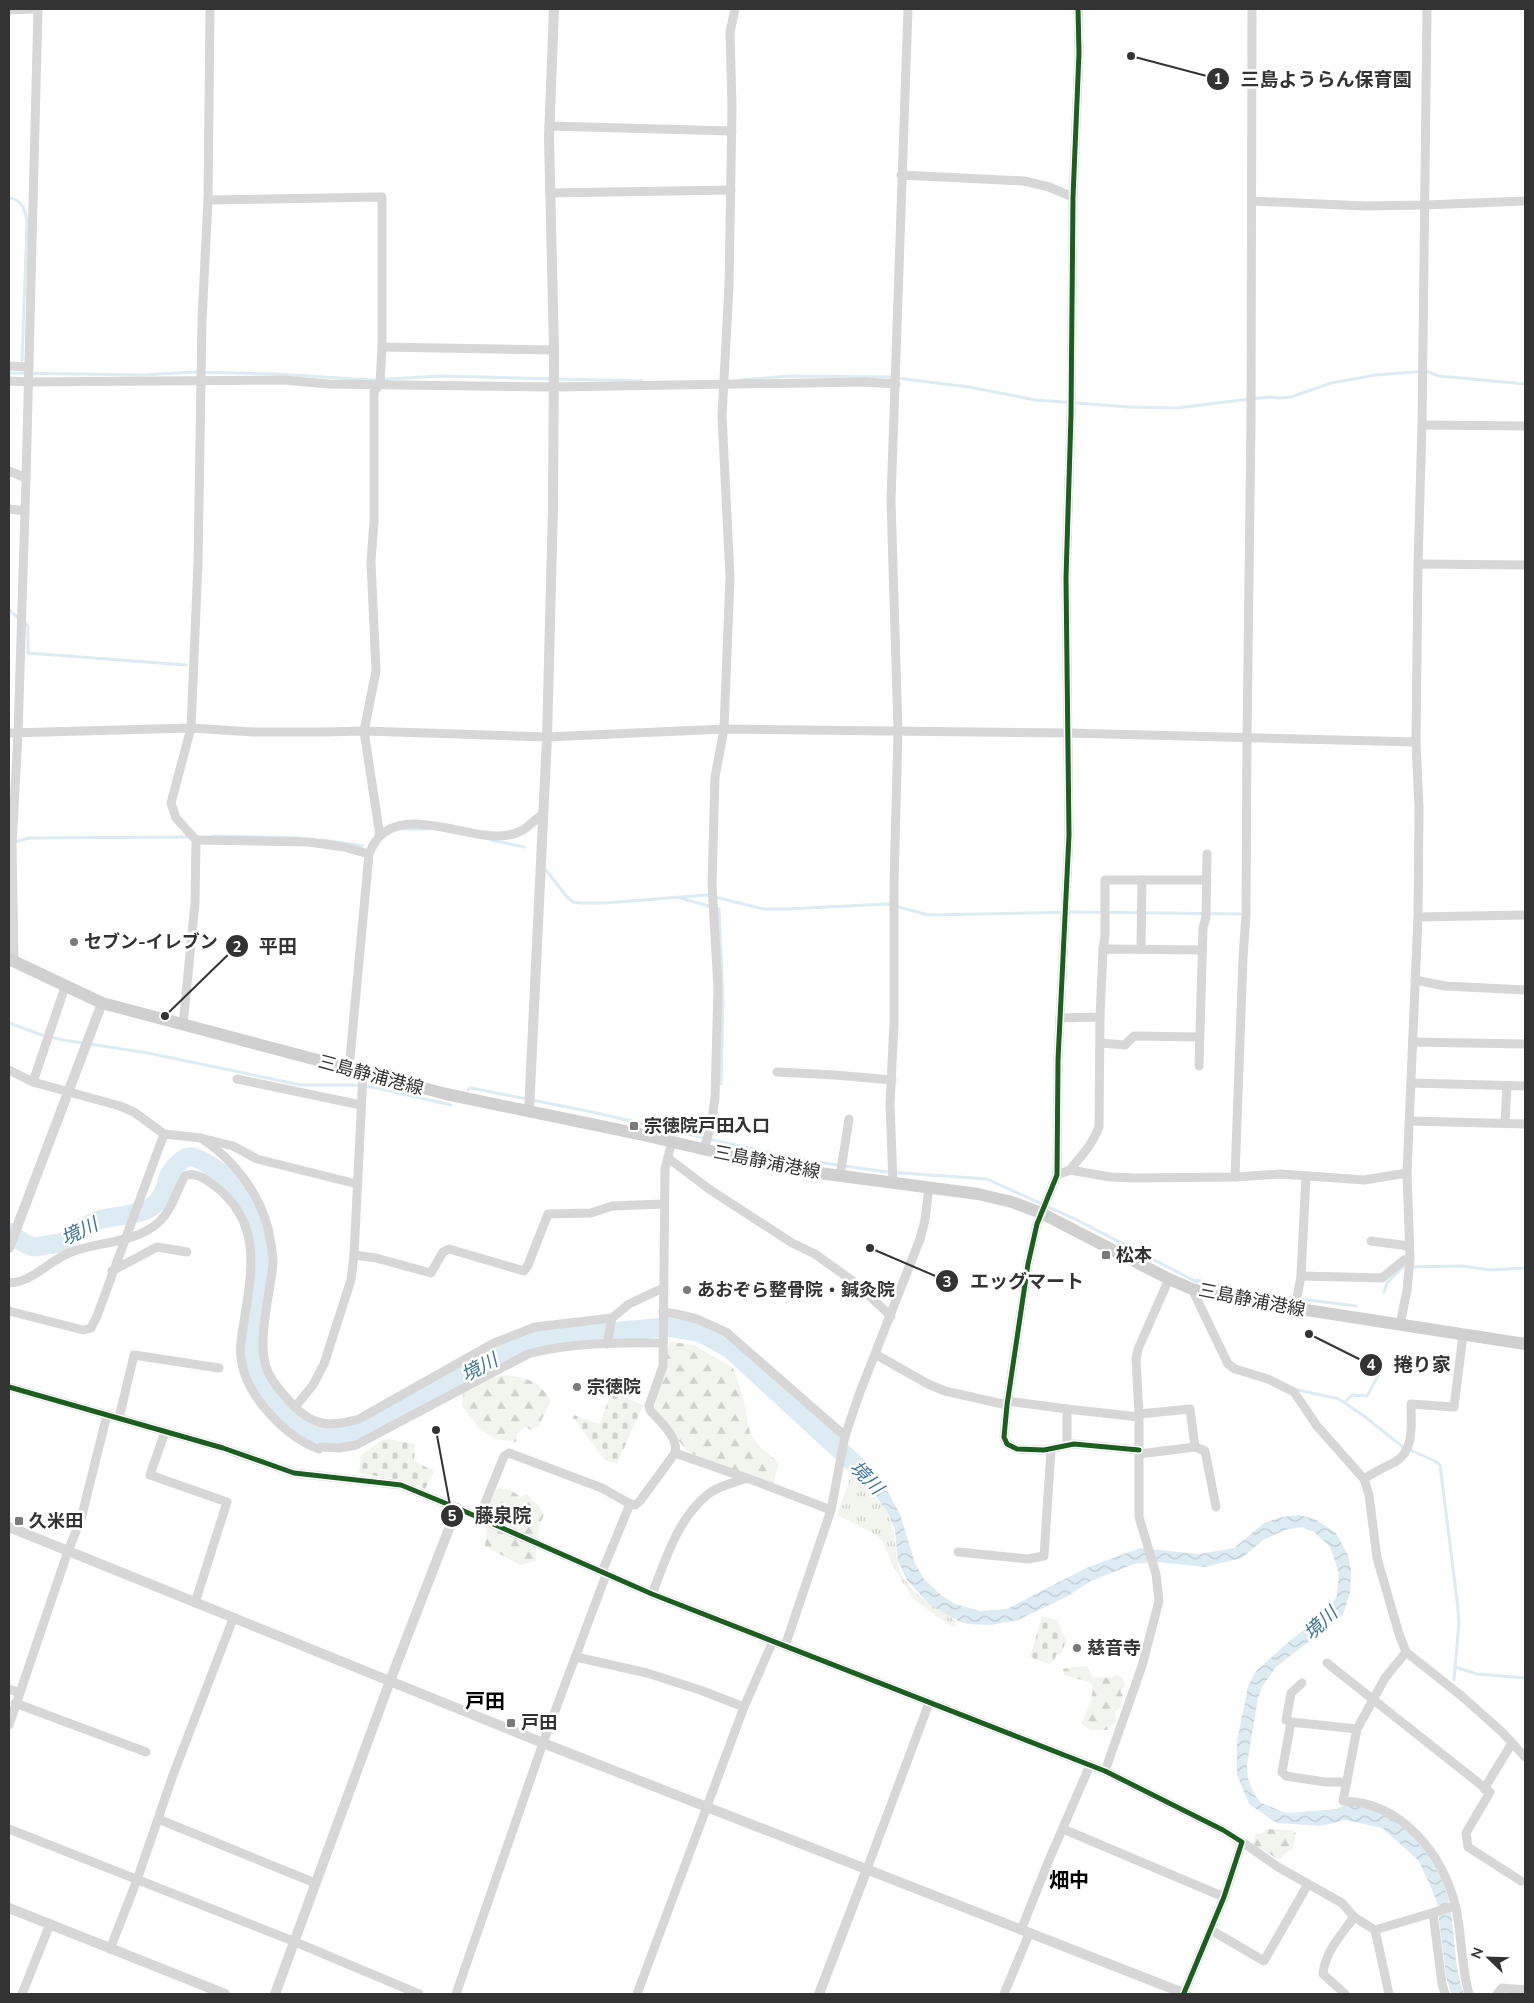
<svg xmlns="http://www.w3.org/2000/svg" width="1534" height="2003" font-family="'Nunito Sans','Noto Sans JP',sans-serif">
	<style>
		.grass { fill: url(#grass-tufts) }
		.forest { fill: url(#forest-firs) }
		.cemetery { fill: url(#cemetery-stones) }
		.water { fill: url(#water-waves) }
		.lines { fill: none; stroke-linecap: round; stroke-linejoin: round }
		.stream { stroke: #ddebf3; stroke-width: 3 }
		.river { stroke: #ddebf3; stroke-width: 19 }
		.minor { stroke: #d7d7d7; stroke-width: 9 }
		.tertiary { stroke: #d7d7d7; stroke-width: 10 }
		.secondary { stroke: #d0d0d0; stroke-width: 12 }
		.cycleway-casing { stroke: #fff; stroke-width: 8 }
		.cycleway { stroke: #1b5e20; stroke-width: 5 }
		.poi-dot { fill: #7a7a7a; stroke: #fff; stroke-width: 2 }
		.labels { text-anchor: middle; stroke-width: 5; stroke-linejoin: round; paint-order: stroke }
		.poi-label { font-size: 18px; font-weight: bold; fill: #333; stroke: #fff; text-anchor: start }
		.street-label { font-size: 18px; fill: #333; stroke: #fff }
		.water-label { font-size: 19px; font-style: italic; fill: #3f7597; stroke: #fff }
		.quarter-label { font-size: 20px; font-weight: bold; fill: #000; stroke: #fff }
		.leader { fill: none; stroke: #333; stroke-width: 2 }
		.callout-dot { fill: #333; stroke: #fff; stroke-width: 2 }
		.mark-label { font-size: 15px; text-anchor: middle; font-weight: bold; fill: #fff }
		.callout-label { font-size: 19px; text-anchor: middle; font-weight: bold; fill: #333; stroke: #fff; stroke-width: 5; stroke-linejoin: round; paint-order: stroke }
	</style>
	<defs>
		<pattern id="grass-tufts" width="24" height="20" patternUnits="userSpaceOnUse" patternTransform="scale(1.25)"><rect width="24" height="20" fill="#f1f5ed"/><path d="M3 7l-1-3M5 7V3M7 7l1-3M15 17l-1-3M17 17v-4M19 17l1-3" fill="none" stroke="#cfd2cc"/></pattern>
		<pattern id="forest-firs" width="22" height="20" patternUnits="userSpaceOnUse" patternTransform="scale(1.25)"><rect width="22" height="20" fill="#f1f5ed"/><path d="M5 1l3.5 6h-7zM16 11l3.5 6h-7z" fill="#cfd2cc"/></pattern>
		<pattern id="cemetery-stones" width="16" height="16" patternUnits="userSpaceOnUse" patternTransform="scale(1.25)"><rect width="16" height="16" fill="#f1f5ed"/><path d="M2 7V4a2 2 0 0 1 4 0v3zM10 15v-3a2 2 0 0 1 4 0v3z" fill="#cfd2cc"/></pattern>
		<pattern id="water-waves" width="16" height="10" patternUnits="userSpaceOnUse" patternTransform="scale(1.25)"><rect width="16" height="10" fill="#ddebf3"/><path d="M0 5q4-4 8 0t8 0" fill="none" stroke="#becad1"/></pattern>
	</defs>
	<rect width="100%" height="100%" fill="#fff"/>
	<!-- grass -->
	<path class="grass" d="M 852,1473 C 865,1486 887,1505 892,1524 C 898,1543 893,1563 905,1580 C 910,1588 920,1597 927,1602 C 937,1609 952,1614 957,1625 L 952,1627 L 913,1599 L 893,1566 L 883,1542 L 873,1533 L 837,1515 Z"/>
	<!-- forest -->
	<g class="forest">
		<path d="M 672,1342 L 694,1345 L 733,1368 L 743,1398 L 750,1433 L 759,1446 L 779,1463 L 772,1487 L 688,1452 L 654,1410 C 657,1388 668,1368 668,1346 Z"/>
		<path d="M 504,1375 C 526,1377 539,1380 551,1401 L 538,1427 L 531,1430 L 525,1427 L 518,1433 L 516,1442 L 495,1439 L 479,1428 L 462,1406 L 463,1393 L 471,1390 L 484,1381 Z"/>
		<path d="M 500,1488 L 511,1490 L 520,1497 L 528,1494 C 533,1504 539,1502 544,1515 C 536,1531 535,1544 536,1561 L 520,1565 L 485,1546 L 487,1530 L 484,1516 C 490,1508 491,1497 496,1489 Z"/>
		<path d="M 1087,1666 L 1092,1677 L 1112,1678 L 1115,1675 L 1122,1677 L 1125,1686 L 1120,1691 L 1123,1696 L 1121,1707 L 1115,1712 L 1116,1721 L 1107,1730 L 1090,1730 L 1081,1723 L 1091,1703 L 1093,1687 L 1089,1682 L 1064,1675 L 1063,1669 L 1074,1667 Z"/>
		<path d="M 1266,1829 L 1292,1830 L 1296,1833 L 1293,1849 L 1286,1852 L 1281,1859 L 1277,1859 L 1267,1852 L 1257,1849 L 1253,1843 L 1255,1834 L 1263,1833 Z"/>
	</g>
	<!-- cemetery -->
	<g class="cemetery">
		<path d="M 612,1392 L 643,1405 L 617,1464 L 605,1460 L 573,1418 L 574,1415 L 599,1424 Z"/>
		<path d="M 385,1438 L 415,1444 L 414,1461 L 434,1471 L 425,1489 L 410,1482 L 359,1473 L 361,1455 Z"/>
		<path d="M 1042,1616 L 1057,1620 L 1066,1640 L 1061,1655 L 1057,1653 L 1054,1661 L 1049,1664 L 1030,1657 Z"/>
	</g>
	<!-- water -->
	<path class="water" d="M 843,1447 L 888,1492 L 900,1514 L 915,1563 L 924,1579 L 941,1595 L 955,1604 L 980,1611 L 1007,1609 L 1086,1568 L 1140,1548 L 1199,1554 L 1234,1548 L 1264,1523 L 1282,1517 L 1299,1515 L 1315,1519 L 1336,1533 L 1348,1555 L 1351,1570 L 1350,1593 L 1343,1615 L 1276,1667 L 1262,1687 L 1258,1698 L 1247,1765 L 1248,1779 L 1255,1795 L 1261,1803 L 1287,1813 L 1337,1809 L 1347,1804 C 1356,1806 1368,1807 1376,1811 C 1414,1827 1445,1871 1451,1911 C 1455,1938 1454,1969 1464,1994 L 1451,1993 L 1446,1976 L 1437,1903 L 1431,1887 L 1418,1860 L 1382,1828 L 1346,1820 L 1321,1826 L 1277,1823 L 1249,1804 L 1237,1775 L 1237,1741 L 1248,1686 L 1256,1671 L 1292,1639 L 1327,1612 L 1337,1596 L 1339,1573 L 1330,1547 L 1314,1532 L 1302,1527 L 1285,1530 L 1263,1540 L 1242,1558 L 1205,1567 L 1156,1562 L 1134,1564 L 1091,1581 L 1066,1597 L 1018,1620 L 991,1625 L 968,1624 L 958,1621 L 929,1604 L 907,1580 L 898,1561 L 895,1530 L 889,1515 L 874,1493 L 840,1461 Z"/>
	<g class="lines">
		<!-- stream -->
		<g class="stream">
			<path d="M 9,198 C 22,199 26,211 27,223 L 22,360"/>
			<path d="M 9,373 L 142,375 L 195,372 L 276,374 L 371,380 L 440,376 L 642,381"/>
			<path d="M 741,380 L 789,376 L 888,377 L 969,387 L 1036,400 L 1130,407 L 1177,408 L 1233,401 L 1270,397 L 1280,398 L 1291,397 L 1331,383 L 1376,375 L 1426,371 L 1439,376 L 1525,384"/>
			<path d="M 9,610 L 28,626 L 28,653 L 186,665"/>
			<path d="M 404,829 L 428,829"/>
			<path d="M 213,836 L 300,838"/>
			<path d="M 323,840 L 363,846"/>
			<path d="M 491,840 L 524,847"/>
			<path d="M 14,842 L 29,838 L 190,837"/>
			<path d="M 546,870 L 567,897 L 573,902 L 580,903 L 605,903 L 707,895 L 763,909 L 787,909 L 887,904 L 928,915 L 1077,912 L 1240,914"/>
			<path d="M 677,897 L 719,909 L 723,1000 L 721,1084"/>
			<path d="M 9,1023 L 42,1035 L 63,1040 L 148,1053 L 301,1085 L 354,1085 L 377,1088 L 451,1105"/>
			<path d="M 468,1090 L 471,1088 L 592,1112 L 796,1159 L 887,1172 L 987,1179 L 1077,1220 L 1197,1282"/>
			<path d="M 1197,1280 L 1237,1291 L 1356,1306"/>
			<path d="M 1384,1292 L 1387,1283 L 1403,1267 L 1463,1266 L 1490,1270 L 1525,1268"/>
			<path d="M 1298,1390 L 1339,1399 L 1364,1416 L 1403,1447 L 1435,1461 L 1440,1465 L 1457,1600 L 1459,1622 L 1454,1680"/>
			<path d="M 1345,1402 L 1352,1395 L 1367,1396 L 1379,1374"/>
			<path d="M 1455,1667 L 1477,1674 L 1525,1678"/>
		</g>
		<!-- river -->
		<path class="river" d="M 9,1232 C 16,1238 26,1246 35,1247 C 38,1247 43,1245 46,1245 C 51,1244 57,1244 61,1243 C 74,1238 83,1225 96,1221 C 112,1215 143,1216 154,1205 C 164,1197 165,1186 169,1175 C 173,1169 180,1159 188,1157 C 199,1154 228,1178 235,1186 C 271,1225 263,1271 256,1318 C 254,1333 250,1348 253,1363 C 257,1383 271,1400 285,1414 C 305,1432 323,1438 350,1436 L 530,1340 L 551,1337 L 667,1327 L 701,1333 L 730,1349 L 856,1465"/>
		<!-- minor -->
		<g class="minor">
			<path d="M 1078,9 L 1079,53 L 1073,197 L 1071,415 L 1066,578 L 1069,835 L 1058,1060 L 1057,1175 L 1037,1224 L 1028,1264 L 1007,1405 L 1004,1437 L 1007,1444 L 1017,1449 L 1044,1450 L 1074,1444 L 1139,1450"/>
			<path d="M 9,10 L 33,9"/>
			<path d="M 549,126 L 732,131"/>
			<path d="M 901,175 L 1024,181 L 1049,187 L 1073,197"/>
			<path d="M 550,193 L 731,190"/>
			<path d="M 208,200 L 382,197 L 382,347 L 380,383 L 374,392 L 374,521 L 371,562 L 376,671 L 364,731 L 380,836"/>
			<path d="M 1252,201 L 1365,206 L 1425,205 L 1525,201"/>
			<path d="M 382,347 L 554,350"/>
			<path d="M 9,366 L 29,367"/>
			<path d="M 9,381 L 29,382 L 283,380 L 329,384 L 554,387 L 864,382 L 896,384"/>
			<path d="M 1422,425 L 1525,426"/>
			<path d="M 9,471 L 26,478"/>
			<path d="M 9,509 L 25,511"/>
			<path d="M 1418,564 L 1525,565"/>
			<path d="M 9,733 L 191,728 L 253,732 L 324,732 L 364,731 L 547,737 L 724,729 L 1068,733 L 1416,742"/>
			<path d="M 196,840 L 309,842 L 344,847 L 369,854"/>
			<path d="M 1418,917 L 1525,915"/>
			<path d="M 1103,949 L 1105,936 L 1105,880 L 1207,880"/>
			<path d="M 1141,949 L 1142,880"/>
			<path d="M 14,962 L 12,845 L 18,734 L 26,478 L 38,9"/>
			<path d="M 1415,980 L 1445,986 L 1525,990"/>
			<path d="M 1060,1018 L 1100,1017 L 1103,949 L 1202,950"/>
			<path d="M 183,1025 L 195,903 L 196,840 L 176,818 L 171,803 L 191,728 L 198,563 L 202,320 L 208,200 L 210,9"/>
			<path d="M 1413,1042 L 1525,1044"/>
			<path d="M 1101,1043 L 1125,1045 L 1134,1036 L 1199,1037"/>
			<path d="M 1199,1066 L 1203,928 L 1206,917 L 1207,854"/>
			<path d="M 349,1069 L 369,854 C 372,847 375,840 381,835 C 412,807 472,842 508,835 C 527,832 529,823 543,814"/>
			<path d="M 9,1070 L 33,1082 L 120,1106 L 134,1112 L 164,1134 L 201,1138 L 233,1146 L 257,1159 L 357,1184"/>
			<path d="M 777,1072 L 835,1075 L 892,1080"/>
			<path d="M 237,1079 L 361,1105"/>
			<path d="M 33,1082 L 65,987"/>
			<path d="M 1411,1083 L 1525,1086"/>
			<path d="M 1410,1121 L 1525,1124"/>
			<path d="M 1505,1123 L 1507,1086"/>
			<path d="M 201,1138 C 233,1159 258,1191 268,1228 C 270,1238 273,1252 273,1262 C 271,1292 255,1345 268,1372 C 273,1384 284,1395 293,1405 C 314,1427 331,1427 359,1419 L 494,1343 L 535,1327 L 612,1318 L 629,1304 L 663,1288"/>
			<path d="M 704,1149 L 711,1126 L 715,1098 L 718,988 L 712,885 L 715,777 L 724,729 L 730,577 L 722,416 L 729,286 L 732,107 L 730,32 L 735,9"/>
			<path d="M 668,1158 L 709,1189 L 792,1243 L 815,1254 L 854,1282 L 891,1316"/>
			<path d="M 1070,1170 C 1080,1157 1093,1144 1099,1127 L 1100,1017"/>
			<path d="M 1057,1175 L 1070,1170 L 1110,1177 L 1135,1178 L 1235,1177 L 1281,1174 L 1364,1180 L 1407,1173"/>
			<path d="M 840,1176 L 849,1119"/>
			<path d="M 1235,1177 L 1243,958 L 1246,914 L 1247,738 L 1251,420 L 1252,9"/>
			<path d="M 893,1183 L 890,1104 L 894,1023 L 894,884 L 898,731 L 891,500 L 908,9"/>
			<path d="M 1371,1241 L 1409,1246"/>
			<path d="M 354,1255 L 376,1258 L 431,1273 L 443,1252 L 449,1249 L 524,1271 L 528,1265 L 548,1214 L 591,1213 L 612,1206 L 664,1204"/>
			<path d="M 112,1271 L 157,1247 L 187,1252"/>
			<path d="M 1301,1276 L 1382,1278 L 1404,1260 L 1410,1258"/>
			<path d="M 9,1283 C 31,1283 49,1261 69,1253 C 98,1241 135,1244 159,1222 C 172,1210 176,1191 185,1176 C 195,1171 207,1180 215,1186 C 260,1221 253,1266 245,1315 C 243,1329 239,1343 241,1357 C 244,1394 285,1437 319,1449 L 321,1447 L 339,1448 L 356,1445 L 528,1354 C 567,1343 622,1342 663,1343"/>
			<path d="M 1192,1289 L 1228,1364 L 1235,1369 L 1268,1379 L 1294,1392 L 1317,1426 L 1364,1479 L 1369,1495 L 1377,1558 L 1399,1634 L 1406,1652 L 1464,1698 L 1503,1733 L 1525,1757"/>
			<path d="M 1295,1308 L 1301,1276 L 1306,1176"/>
			<path d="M 9,1311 L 83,1330 L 91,1328 L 97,1316 L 164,1134"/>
			<path d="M 663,1312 L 676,1314 L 697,1319 L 726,1332 L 845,1436"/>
			<path d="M 1400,1325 L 1407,1290 L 1410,1259 L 1407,1173 L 1418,917 L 1419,808 L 1416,742 L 1418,564 L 1422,425 L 1427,9"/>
			<path d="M 607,1344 L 612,1318"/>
			<path d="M 875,1354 L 928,1384 L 945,1391 L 1007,1405"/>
			<path d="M 9,1387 L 223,1448 L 294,1473 L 401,1485 L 457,1508 L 652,1594 L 1105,1771 L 1223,1830 L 1242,1842 L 1224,1897 L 1184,1993"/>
			<path d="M 1007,1401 L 1067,1409 L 1067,1445"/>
			<path d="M 295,1407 L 313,1385 L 324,1364 L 351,1280 L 354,1255 L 363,1074"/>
			<path d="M 1067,1409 L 1139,1417"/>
			<path d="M 1139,1414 L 1190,1409 L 1195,1447"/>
			<path d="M 119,1418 L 134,1355 L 219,1368"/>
			<path d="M 165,1432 L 150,1475 L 227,1502 L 195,1603"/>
			<path d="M 675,1453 L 755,1481 L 831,1510"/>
			<path d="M 1139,1454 L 1195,1447 L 1205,1451 L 1216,1507"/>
			<path d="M 1364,1479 C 1374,1472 1385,1467 1395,1462 C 1415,1451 1411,1423 1411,1404 L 1454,1407 L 1463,1335"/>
			<path d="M 479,1518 L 504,1456 L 509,1453 L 602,1488 L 630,1504"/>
			<path d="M 958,1552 L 1028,1559 L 1044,1556 L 1051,1450"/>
			<path d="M 602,1572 L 630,1504 L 635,1505 L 640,1501 L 675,1453 C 679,1437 659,1421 650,1410 L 649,1406 L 663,1366 L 665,1169 L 672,1141"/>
			<path d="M 652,1594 C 666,1559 677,1520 707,1495 C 717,1486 734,1483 747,1478"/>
			<path d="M 785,1646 L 831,1510 L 845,1436 L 860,1392 L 920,1239 L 925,1220 L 929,1187"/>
			<path d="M 1406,1652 L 1385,1678 L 1357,1729 L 1343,1801 C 1402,1802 1443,1854 1456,1908 C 1462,1936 1461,1966 1469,1994"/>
			<path d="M 576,1657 L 647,1673 L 700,1690 L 744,1707"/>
			<path d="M 1327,1663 L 1490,1792 L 1466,1833 L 1468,1847 L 1521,1881"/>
			<path d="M 1302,1683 L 1291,1693 L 1286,1720 L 1291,1722 L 1282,1772 L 1286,1776 L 1325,1782 L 1347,1782"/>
			<path d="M 9,1689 L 20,1693"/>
			<path d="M 15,1703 L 146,1752"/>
			<path d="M 1291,1722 L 1357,1729"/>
			<path d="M 9,1725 L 68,1551 L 81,1519 L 107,1415"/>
			<path d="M 1105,1771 L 1142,1666 L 1159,1601 L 1156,1574 L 1139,1517 L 1139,1414 L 1136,1359 L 1138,1349 L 1169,1279"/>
			<path d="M 1484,1789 L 1512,1743"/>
			<path d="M 158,1819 L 315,1883"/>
			<path d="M 9,1829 L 293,1941 L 419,1994"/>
			<path d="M 1063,1829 L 1224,1897"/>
			<path d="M 1242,1842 L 1278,1867 L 1342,1903 L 1354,1917 L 1375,1930 L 1455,1906"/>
			<path d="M 867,1869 L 929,1703"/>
			<path d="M 1433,1913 L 1442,1984 L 1445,1994"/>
			<path d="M 1021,1930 L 1049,1860 L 1090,1765"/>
			<path d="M 1211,1930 L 1264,1961 L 1308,1884"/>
			<path d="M 1375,1930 L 1389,1994"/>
			<path d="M 110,1949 L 137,1880 L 173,1775 L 233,1619"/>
			<path d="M 22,1994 L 50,1924"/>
			<path d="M 456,1994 L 543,1743 L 606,1575"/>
			<path d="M 637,1994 L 744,1707 L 773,1641"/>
			<path d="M 1004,1994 L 1029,1934"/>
			<path d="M 1345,1994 L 1323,1974 C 1325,1952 1341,1935 1354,1917"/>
			<path d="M 1497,1994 L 1502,1988 L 1525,1990"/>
		</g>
		<!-- tertiary -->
		<g class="tertiary">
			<path d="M 529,1111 L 547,737 L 553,507 L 554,350 L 549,138 L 554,9"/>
			<path d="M 9,1248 L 102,1003"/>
			<path d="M 9,1527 L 543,1743 L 1186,1994"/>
			<path d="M 9,1908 L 225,1994"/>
			<path d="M 275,1994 L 390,1681 L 457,1508"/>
			<path d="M 819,1994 L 867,1869"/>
		</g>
		<!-- secondary -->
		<path class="secondary" d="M 9,959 L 102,1003 L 446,1094 L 639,1134 L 762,1163 L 804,1171 L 978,1194 L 1012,1202 L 1041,1213 L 1169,1279 L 1192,1289 L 1216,1296 L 1525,1344"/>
		<!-- cycleway casing -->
		<g class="cycleway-casing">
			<g id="cycleway">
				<path d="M 1078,9 L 1079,53 L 1073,197 L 1071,415 L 1066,578 L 1069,835 L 1058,1060 L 1057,1175 L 1037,1224 L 1028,1264 L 1007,1405 L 1004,1437 L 1007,1444 L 1017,1449 L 1044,1450 L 1074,1444 L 1139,1450"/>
				<path d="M 9,1387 L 223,1448 L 294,1473 L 401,1485 L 457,1508 L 652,1594 L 1105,1771 L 1223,1830 L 1242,1842 L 1224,1897 L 1184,1993"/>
			</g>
		</g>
		<!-- cycleway -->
		<use href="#cycleway" class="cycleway"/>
	</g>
	<!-- markers -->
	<g class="poi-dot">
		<circle cx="74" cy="942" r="5"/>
		<rect x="629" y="1121" width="10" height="10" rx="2.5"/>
		<rect x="1101" y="1250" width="10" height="10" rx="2.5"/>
		<circle cx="687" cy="1290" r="5"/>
		<circle cx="577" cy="1387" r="5"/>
		<rect x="14" y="1516" width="10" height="10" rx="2.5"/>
		<circle cx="1077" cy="1648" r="5"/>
		<rect x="506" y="1718" width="10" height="10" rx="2.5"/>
	</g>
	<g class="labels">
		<!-- poi labels -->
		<g class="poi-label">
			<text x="84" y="948">セブン-イレブン</text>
			<text x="644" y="1132">宗徳院戸田入口</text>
			<text x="1116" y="1261">松本</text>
			<text x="697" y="1296">あおぞら整骨院・鍼灸院</text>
			<text x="587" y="1393">宗徳院</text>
			<text x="29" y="1527">久米田</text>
			<text x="1087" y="1654">慈音寺</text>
			<text x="521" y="1729">戸田</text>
		</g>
		<!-- street labels -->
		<g class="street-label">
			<text transform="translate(371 1075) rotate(15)" y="6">三島静浦港線</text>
			<text transform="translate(767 1162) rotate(11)" y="6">三島静浦港線</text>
			<text transform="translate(1252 1300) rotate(11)" y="6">三島静浦港線</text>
		</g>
		<!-- water labels -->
		<g class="water-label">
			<text transform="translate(79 1231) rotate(-26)" y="7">境川</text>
			<text transform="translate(479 1367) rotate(-28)" y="7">境川</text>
			<text transform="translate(867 1477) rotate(46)" y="7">境川</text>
			<text transform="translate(1320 1623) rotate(-43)" y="7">境川</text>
		</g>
		<!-- quarter labels -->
		<g class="quarter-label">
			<text x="485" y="1708">戸田</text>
			<text x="1069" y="1887">畑中</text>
		</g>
	</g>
	<!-- callouts -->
	<path class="leader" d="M1131 56L1218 79M165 1016L237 946M870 1248L947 1281M1309 1334L1371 1365M436 1430L452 1516"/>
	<g class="callout-dot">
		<circle cx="1131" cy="56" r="5"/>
		<circle cx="165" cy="1016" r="5"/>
		<circle cx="870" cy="1248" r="5"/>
		<circle cx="1309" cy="1334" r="5"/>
		<circle cx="436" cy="1430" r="5"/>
		<circle cx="1218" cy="79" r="12"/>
		<circle cx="237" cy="946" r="12"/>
		<circle cx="947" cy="1281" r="12"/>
		<circle cx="1371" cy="1365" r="12"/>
		<circle cx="452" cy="1516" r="12"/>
	</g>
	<g class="mark-label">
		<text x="1218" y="84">1</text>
		<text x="237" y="952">2</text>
		<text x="947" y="1287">3</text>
		<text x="1371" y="1370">4</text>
		<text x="452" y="1521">5</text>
	</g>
	<g class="callout-label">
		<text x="1326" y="86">三島ようらん保育園</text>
		<text x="278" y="953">平田</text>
		<text x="1027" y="1288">エッグマート</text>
		<text x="1422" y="1371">捲り家</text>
		<text x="503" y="1522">藤泉院</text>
	</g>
	<!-- border -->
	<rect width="1534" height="2003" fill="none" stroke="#333333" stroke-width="20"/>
	<!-- north arrow -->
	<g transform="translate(1489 1958) rotate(293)" stroke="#ffffff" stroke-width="4" paint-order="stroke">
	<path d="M0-4L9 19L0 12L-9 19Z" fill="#333333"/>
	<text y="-8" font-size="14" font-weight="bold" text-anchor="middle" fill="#333333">N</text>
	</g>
</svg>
